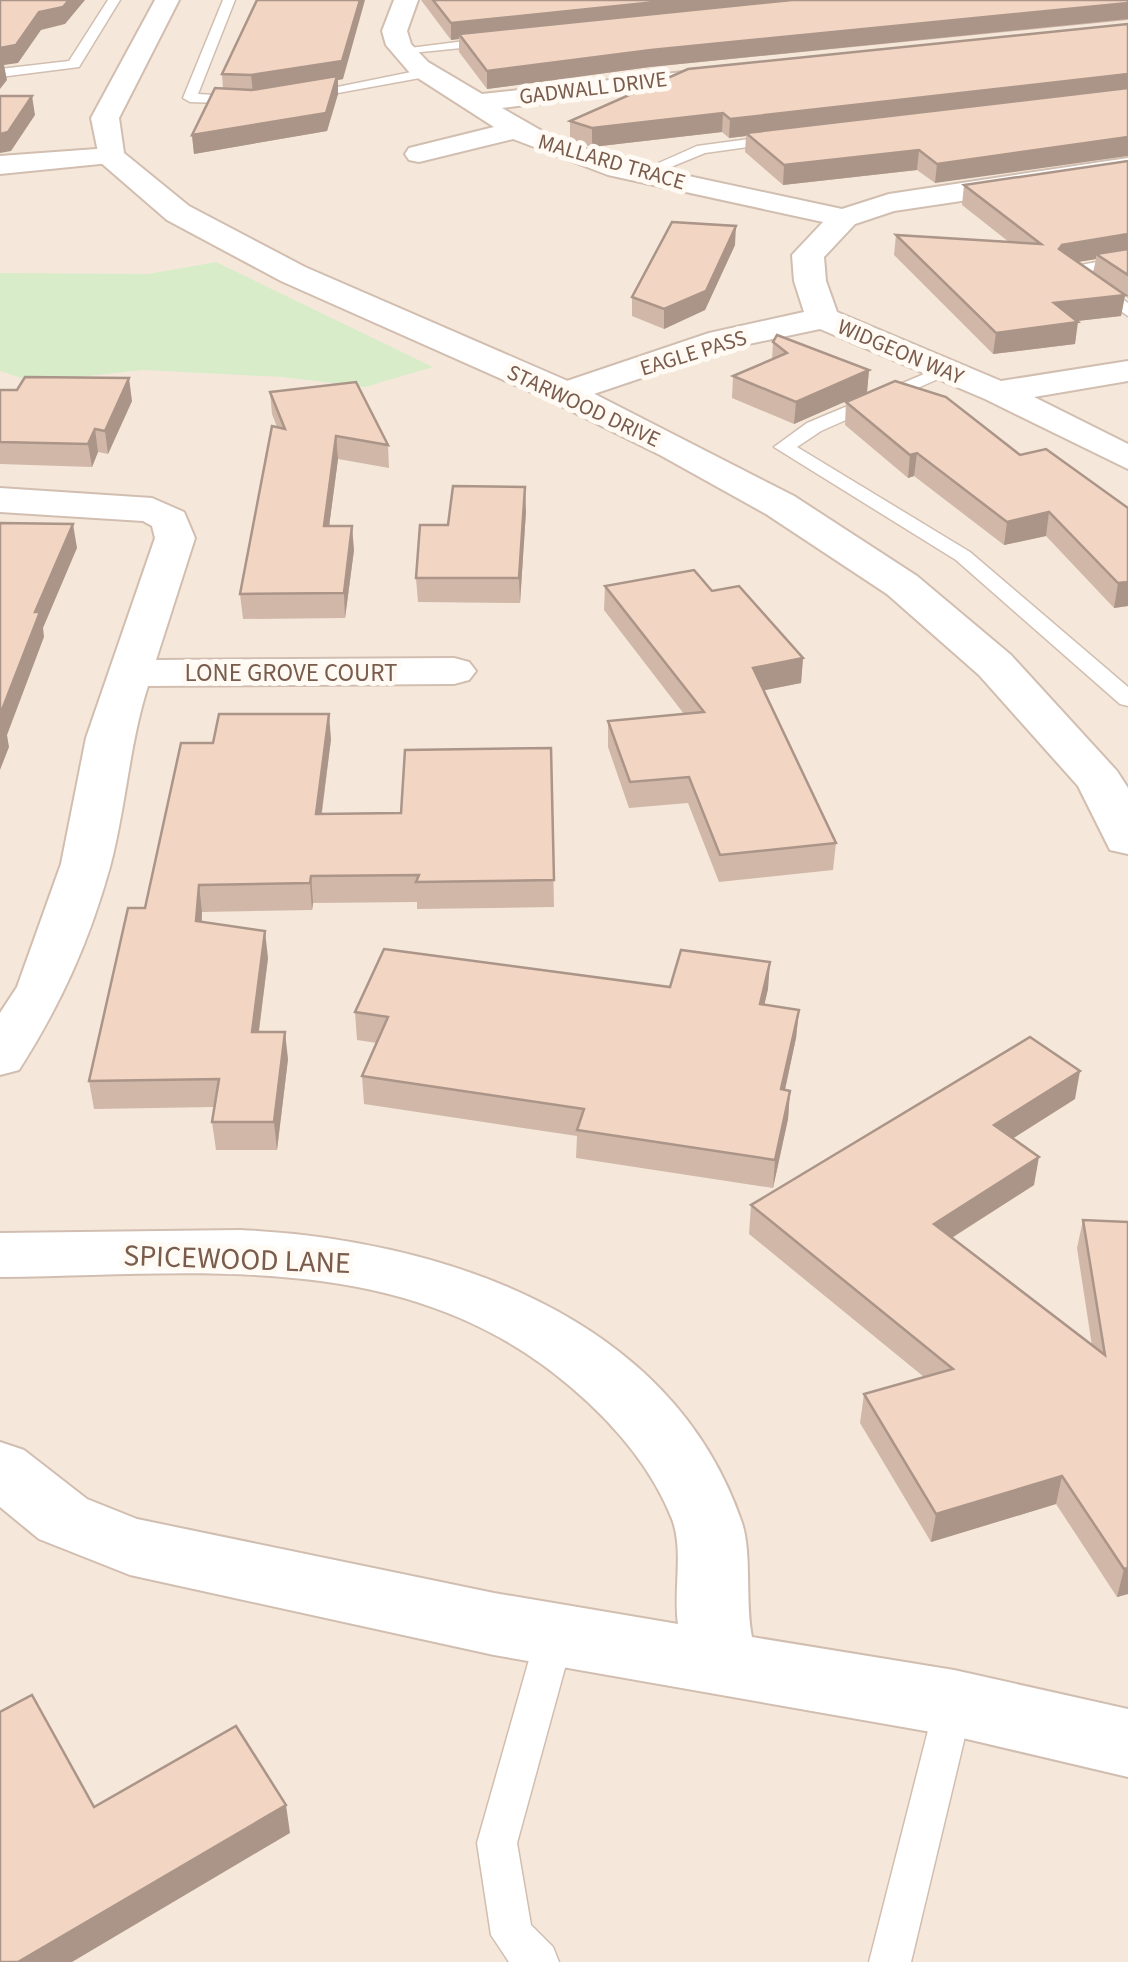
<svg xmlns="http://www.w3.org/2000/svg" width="1128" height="1962" font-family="'Source Sans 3',sans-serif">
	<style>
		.residential { fill: #f5e8da }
		.green { fill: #d8ecc9 }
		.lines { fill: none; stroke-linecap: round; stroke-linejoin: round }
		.service-casing { stroke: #d1beb0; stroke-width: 3 }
		.minor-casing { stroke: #d1beb0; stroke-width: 4 }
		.tertiary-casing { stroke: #d1beb0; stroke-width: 4 }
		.service { fill: #fff; fill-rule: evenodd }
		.minor { fill: #fff; fill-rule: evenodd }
		.tertiary { fill: #fff; fill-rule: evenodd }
		.wall { fill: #d1b7a8; fill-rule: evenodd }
		.shaded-wall { fill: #aa9588 }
		.building { fill: #f3d5c3; stroke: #aa9588; stroke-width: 2.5 }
		.labels { text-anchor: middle; stroke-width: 10; stroke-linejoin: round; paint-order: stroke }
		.far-street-label { font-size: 22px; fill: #7a5c4d; stroke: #fffaf3 }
		.street-label { font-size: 25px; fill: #7a5c4d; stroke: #fffaf3 }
		.near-street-label { font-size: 30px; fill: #7a5c4d; stroke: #fffaf3 }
	</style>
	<rect width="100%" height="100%" fill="#fdf6ec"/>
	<!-- residential -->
	<rect class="residential" x="0" y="0" width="1128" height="1962"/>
	<!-- green -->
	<path class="green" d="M 216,262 L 433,367 L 365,387 L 282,377 L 143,370 L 34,382 L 0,371 L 0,273 L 148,274 Z"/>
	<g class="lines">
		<!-- service casing -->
		<g class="service-casing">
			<g id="service">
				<path d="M 108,0 L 120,0 L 79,67 L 0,77 L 0,69 L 69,61 Z"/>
				<path d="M 223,0 L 235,0 L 198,94 L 247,97 L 252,104 L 190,102 L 183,98 Z"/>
				<path d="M 497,37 L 502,44 L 401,54 L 394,50 Z"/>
				<path d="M 426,69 L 431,76 L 305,99 L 298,95 Z"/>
				<path d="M 779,135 L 784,136 L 784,142 L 705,153 L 644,178 L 636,173 L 697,146 Z"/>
				<path d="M 1128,256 L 1128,266 L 1083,272 L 1128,303 L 1128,316 L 1060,269 Z"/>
				<path d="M 941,367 L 956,371 L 821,431 L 797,447 L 970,552 L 1128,687 L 1128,706 L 1120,704 L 956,560 L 774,447 L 807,423 Z"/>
				<path d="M 555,1619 L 568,1624 L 574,1635 L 517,1843 L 531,1925 L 553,1947 L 559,1962 L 509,1962 L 491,1935 L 477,1843 L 536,1635 L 542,1624 Z"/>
				<path d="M 954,1686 L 968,1691 L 973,1703 L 911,1962 L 869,1962 L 935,1703 L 940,1691 Z"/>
			</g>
		</g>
		<!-- minor casing -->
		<g class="minor-casing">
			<g id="minor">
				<path d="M 394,0 L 418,0 L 407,31 L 411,44 L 428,62 L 482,94 L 747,65 L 751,70 L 747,75 L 738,78 L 502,108 L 556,139 L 628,163 L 842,209 L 889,194 L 1128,158 L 1128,176 L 894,211 L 855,224 L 824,257 L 826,281 L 837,312 L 1001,381 L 1128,361 L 1128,381 L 1034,397 L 1128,444 L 1128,469 L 985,399 L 820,329 L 730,348 L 576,400 L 552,400 L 546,393 L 552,386 L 709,333 L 804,312 L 794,281 L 792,255 L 823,222 L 608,175 L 513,139 L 419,162 L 409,160 L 405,154 L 409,148 L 494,127 L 410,73 L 386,45 L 382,31 Z"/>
				<path d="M 110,148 L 120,150 L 124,156 L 120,162 L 0,174 L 0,156 Z"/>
				<path d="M 0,488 L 152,498 L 184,512 L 195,538 L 156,660 L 454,658 L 469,662 L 476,671 L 469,680 L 454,684 L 148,686 C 129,745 126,807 110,867 C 89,942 61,1004 19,1070 L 0,1075 L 0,1013 L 17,987 L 61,864 L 86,738 L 155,538 L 152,526 L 143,521 L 0,512 Z"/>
				<path d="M 240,1230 C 438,1239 672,1314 742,1523 C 752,1553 745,1602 752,1637 L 954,1670 L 1128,1709 L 1128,1777 L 954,1736 L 494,1655 L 130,1575 L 39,1539 L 0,1507 L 0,1442 L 24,1450 L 87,1499 L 137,1519 L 494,1593 L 678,1624 C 673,1591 684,1550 672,1519 C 652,1468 613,1423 572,1388 C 407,1246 202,1275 0,1277 L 0,1233 Z"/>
			</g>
		</g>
		<!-- tertiary casing -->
		<g class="tertiary-casing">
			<path id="tertiary" d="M 155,0 L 179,0 L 119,118 L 124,153 L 189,206 L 305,267 L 577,385 L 794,496 L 917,576 L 1011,655 L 1117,771 L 1128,788 L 1128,854 L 1110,850 L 1078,786 L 979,675 L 887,594 L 766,514 L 660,455 L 551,401 L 281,281 L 167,220 L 100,162 L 91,118 Z"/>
		</g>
		<!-- service -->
		<use href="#service" class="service"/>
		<!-- minor -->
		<use href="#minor" class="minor"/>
		<!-- tertiary -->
		<use href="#tertiary" class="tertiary"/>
	</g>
	<!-- wall -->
	<g class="wall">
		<path d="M 421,0 L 1128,0 L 1128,20 L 650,67 L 487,89 L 459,52 L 459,39 L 451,40 Z"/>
		<path d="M 1128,24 L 935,183 L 917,170 L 783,185 L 745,152 L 746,136 L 729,138 L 722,132 L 592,147 L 570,140 L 570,121 Z"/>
		<path d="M 222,74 L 343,79 L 338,80 L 338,94 L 327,131 L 194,154 L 192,135 L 223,89 Z"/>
		<path d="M 1128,161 L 1128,298 L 1125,296 L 1121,316 L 1077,321 L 1075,344 L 993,354 L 894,255 L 896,235 L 1009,242 L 962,205 L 964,185 ZM 1096,259 L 1093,273 L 1078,262 Z"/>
		<path d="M 735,245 L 705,310 L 664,329 L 632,316 L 632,297 Z"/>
		<path d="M 773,342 L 869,370 L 867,392 L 794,424 L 732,398 L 733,376 L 772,360 Z"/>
		<path d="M 0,390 L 132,401 L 108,454 L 98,452 L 92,467 L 0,464 Z"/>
		<path d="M 270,392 L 388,445 L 389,468 L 338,459 L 329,526 L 354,550 L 345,618 L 243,619 L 240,594 L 277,427 L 272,414 Z"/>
		<path d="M 846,402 L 1020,455 L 1128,508 L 1128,606 L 1114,608 L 1046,536 L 1004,545 L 914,476 L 908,478 L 845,425 Z"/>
		<path d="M 526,511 L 520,603 L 418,602 L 416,578 L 448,525 Z"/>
		<path d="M 605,586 L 712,591 L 803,658 L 801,683 L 764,690 L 836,843 L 833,870 L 719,882 L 688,803 L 629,808 L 608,747 L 608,721 L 684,714 L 604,610 Z"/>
		<path d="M 331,739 L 322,813 L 401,813 L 551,748 L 554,907 L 417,909 L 417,902 L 313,903 L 312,910 L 202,912 L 202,922 L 268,958 L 259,1032 L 288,1059 L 277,1150 L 216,1150 L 212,1122 L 214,1107 L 94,1109 L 89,1081 L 145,908 L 213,743 Z"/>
		<path d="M 670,987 L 768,989 L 764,1005 L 799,1010 L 796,1038 L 785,1090 L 790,1091 L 788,1119 L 773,1188 L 576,1158 L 577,1136 L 364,1104 L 362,1076 L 377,1043 L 357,1040 L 355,1012 Z"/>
		<path d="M 1075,1099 L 1013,1138 L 1034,1185 L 952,1238 L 1092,1346 L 1077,1248 L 1083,1220 L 1128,1222 L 1128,1594 L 1117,1597 L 1056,1504 L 931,1542 L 860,1423 L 864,1394 L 924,1377 L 749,1234 L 751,1205 Z"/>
	</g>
	<!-- shaded-wall -->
	<g class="shaded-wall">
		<path d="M 69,0 L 85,0 L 65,24 L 41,30 L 18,63 L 4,65 L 7,80 L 0,89 L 0,48 L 39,12 Z"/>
		<path d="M 360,0 L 365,0 L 343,79 L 338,80 L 338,94 L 327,131 L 194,154 L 192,135 L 253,93 L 251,75 Z"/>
		<path d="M 675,0 L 837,0 L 459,34 L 459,39 L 451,40 L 451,23 Z"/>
		<path d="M 1128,3 L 1128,19 L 650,67 L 487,89 L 487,71 L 651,50 Z"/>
		<path d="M 1128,74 L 1128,92 L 746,133 L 746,136 L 729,138 L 730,119 Z"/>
		<path d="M 32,96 L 35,115 L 11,151 L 0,153 L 0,134 Z"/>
		<path d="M 723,113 L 722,132 L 592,147 L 592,128 Z"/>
		<path d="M 1128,137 L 1128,156 L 935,183 L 937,164 Z"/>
		<path d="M 919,150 L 917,170 L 783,185 L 784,165 Z"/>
		<path d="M 736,226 L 735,245 L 705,310 L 664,329 L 664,309 Z"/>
		<path d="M 1128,234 L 1128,254 L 1096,254 L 1096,259 L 1059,265 L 1059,249 L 1062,245 Z"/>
		<path d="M 1125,295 L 1121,316 L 1051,324 L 1054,303 Z"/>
		<path d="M 1078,322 L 1075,344 L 993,354 L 996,333 Z"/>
		<path d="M 869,370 L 867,392 L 794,424 L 796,402 Z"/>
		<path d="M 129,378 L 132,401 L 108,454 L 105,431 Z"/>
		<path d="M 95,429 L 98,452 L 92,467 L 88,444 Z"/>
		<path d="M 336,436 L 338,459 L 326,550 L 324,526 Z"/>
		<path d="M 917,453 L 914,476 L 908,478 L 910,455 Z"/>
		<path d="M 525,487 L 526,511 L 520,603 L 519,578 Z"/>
		<path d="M 1049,512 L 1046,536 L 1004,545 L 1007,522 Z"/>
		<path d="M 73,524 L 77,548 L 43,628 L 44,637 L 7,735 L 9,747 L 0,770 L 0,715 L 35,612 Z"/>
		<path d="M 352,526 L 354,550 L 345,618 L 344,593 Z"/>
		<path d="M 1128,582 L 1128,606 L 1114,608 L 1118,583 Z"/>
		<path d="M 803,658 L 801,683 L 751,693 L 753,668 Z"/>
		<path d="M 329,714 L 331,739 L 318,840 L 316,814 Z"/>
		<path d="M 311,876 L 313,903 L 312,910 L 310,883 Z"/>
		<path d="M 199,885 L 202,912 L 200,948 L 196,921 Z"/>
		<path d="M 265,931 L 268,958 L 255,1060 L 252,1032 Z"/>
		<path d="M 770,962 L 768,989 L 758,1032 L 760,1004 Z"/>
		<path d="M 799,1010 L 796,1038 L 779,1117 L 781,1089 Z"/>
		<path d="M 285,1032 L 288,1059 L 277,1150 L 274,1122 Z"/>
		<path d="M 1080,1071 L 1075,1099 L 990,1153 L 994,1125 Z"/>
		<path d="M 790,1091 L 788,1119 L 773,1188 L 775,1160 Z"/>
		<path d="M 1039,1157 L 1034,1185 L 929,1252 L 934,1224 Z"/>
		<path d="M 1062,1476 L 1056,1504 L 931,1542 L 936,1514 Z"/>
		<path d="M 1128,1568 L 1128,1594 L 1117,1597 L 1124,1569 Z"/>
		<path d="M 286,1805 L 290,1833 L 72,1962 L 18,1962 Z"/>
	</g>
	<!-- building -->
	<g class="building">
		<path d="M 0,0 L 69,0 L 63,7 L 39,12 L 16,45 L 0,48 Z"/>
		<path d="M 257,0 L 360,0 L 342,61 L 251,75 L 222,74 Z"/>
		<path d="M 433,0 L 675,0 L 451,23 Z"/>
		<path d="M 792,0 L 1128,0 L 1128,3 L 651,50 L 487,71 L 459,34 Z"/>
		<path d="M 1128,24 L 1128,74 L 730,119 L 723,113 L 592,128 L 570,121 L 688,69 Z"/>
		<path d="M 337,76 L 326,113 L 192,135 L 215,88 L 252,90 Z"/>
		<path d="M 1128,88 L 1128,137 L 937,164 L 919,150 L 784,165 L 746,133 Z"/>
		<path d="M 0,96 L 32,96 L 8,132 L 0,134 Z"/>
		<path d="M 1128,161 L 1128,234 L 1062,245 L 1059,249 L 1125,295 L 1054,303 L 1078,322 L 996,333 L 896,235 L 1041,244 L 964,185 Z"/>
		<path d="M 672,222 L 736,226 L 706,291 L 664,309 L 632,297 Z"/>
		<path d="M 1128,249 L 1128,275 L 1096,254 Z"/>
		<path d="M 777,335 L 869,370 L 796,402 L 733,376 L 787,353 L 773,342 Z"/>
		<path d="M 25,377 L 129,378 L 105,431 L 95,429 L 88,444 L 0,442 L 0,390 L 17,390 Z"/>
		<path d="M 895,381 L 946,397 L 1020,455 L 1046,449 L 1128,508 L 1128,582 L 1118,583 L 1049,512 L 1007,522 L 917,453 L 910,455 L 846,402 Z"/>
		<path d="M 356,382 L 388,445 L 336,436 L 324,526 L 352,526 L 344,593 L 240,594 L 272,426 L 285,429 L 270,392 Z"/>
		<path d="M 453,486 L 525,487 L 519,578 L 416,578 L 420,525 L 448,525 Z"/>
		<path d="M 0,523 L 73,524 L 35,612 L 40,612 L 0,715 Z"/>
		<path d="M 694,570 L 712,591 L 739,586 L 803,658 L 753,668 L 836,843 L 720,855 L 689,777 L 630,782 L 608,721 L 704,712 L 605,586 Z"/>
		<path d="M 219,714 L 329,714 L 316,814 L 401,813 L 405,750 L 551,748 L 554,880 L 416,882 L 419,875 L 311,876 L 310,883 L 199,885 L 196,921 L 265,931 L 252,1032 L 285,1032 L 274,1122 L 212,1122 L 219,1079 L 89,1081 L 128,908 L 145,908 L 181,743 L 213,743 Z"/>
		<path d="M 384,949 L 670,987 L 681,950 L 770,962 L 760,1004 L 799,1010 L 781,1089 L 790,1091 L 775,1160 L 577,1130 L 584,1109 L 362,1076 L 388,1017 L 355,1012 Z"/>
		<path d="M 1030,1037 L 1080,1071 L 994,1125 L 1039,1157 L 934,1224 L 1105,1355 L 1083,1220 L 1128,1222 L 1128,1568 L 1124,1569 L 1062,1476 L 936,1514 L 864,1394 L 953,1369 L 751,1205 Z"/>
		<path d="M 32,1695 L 94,1807 L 236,1726 L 286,1805 L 18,1962 L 0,1962 L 0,1712 Z"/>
	</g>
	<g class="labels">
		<!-- far-street labels -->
		<g class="far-street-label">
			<text transform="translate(593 87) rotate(-7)" y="8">GADWALL DRIVE</text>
			<text transform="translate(612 161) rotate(16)" y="8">MALLARD TRACE</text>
			<text transform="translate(901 351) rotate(23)" y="8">WIDGEON WAY</text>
			<text transform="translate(693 352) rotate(-17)" y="8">EAGLE PASS</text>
			<text transform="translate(584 405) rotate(25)" y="8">STARWOOD DRIVE</text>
		</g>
		<!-- street labels -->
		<g class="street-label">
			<text x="291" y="681">LONE GROVE COURT</text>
		</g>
		<!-- near-street labels -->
		<g class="near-street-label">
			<text transform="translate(237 1259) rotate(2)" y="10">SPICEWOOD LANE</text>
		</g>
	</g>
</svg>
